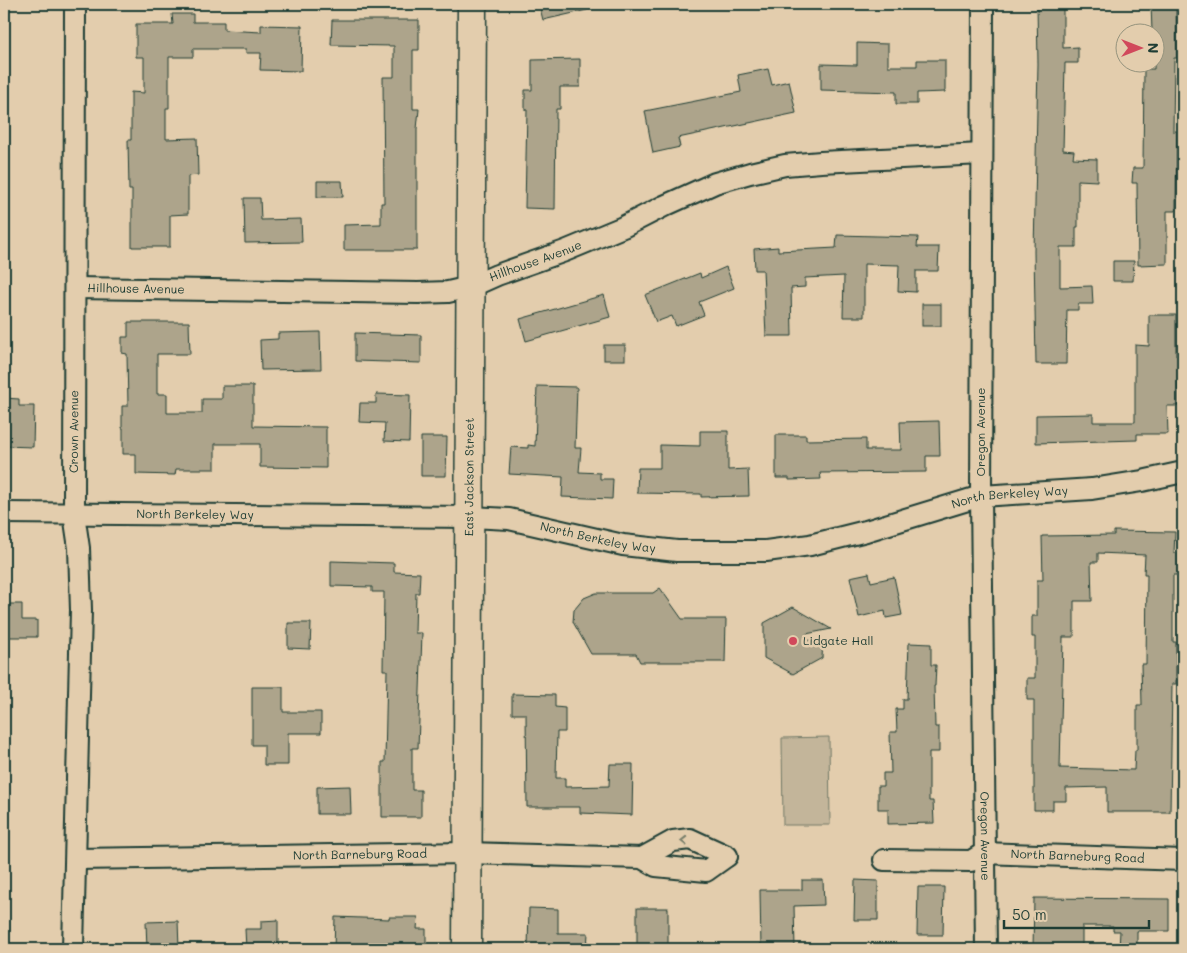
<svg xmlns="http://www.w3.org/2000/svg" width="1187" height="953" font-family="Mali,sans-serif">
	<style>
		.green { fill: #c3b59a; stroke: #717967 }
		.building { fill: #ada48b; stroke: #1f3d34; fill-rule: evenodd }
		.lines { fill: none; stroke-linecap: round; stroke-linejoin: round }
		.street-casing { stroke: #1f3d34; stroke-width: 24 }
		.secondary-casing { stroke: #1f3d34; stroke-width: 31 }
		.street { stroke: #e3cdad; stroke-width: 20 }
		.secondary { stroke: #e3cdad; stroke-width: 28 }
		.oneway { stroke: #777e6a }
		.poi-dot { fill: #d1495b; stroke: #e3cdad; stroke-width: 2 }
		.labels { text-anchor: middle; stroke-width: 5; stroke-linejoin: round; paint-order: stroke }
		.street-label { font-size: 12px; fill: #1f3d34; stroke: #e3cdad }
		.poi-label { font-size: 12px; fill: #1f3d34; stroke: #e3cdad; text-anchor: start }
	</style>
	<rect width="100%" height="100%" fill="#e3cdad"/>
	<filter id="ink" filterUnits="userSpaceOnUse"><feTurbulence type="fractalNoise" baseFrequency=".02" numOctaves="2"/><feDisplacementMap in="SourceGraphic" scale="10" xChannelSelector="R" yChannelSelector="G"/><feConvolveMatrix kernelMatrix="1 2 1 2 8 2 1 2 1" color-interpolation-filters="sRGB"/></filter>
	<g filter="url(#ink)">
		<!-- green -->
		<path class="green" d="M 829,737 L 830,825 L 783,825 L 782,738 Z"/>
		<!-- building -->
		<g class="building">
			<path d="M 539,4 L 586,4 L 587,10 L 543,20 Z"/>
			<path d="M 1151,4 L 1176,4 L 1177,58 L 1174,58 L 1173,131 L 1177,131 L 1176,211 L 1167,211 L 1167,264 L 1138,265 L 1137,183 L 1132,183 L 1133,168 L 1143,168 L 1144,69 L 1154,69 L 1154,32 L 1152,32 Z"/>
			<path d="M 1037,5 L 1063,5 L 1063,48 L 1078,47 L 1078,63 L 1065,63 L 1063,150 L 1074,151 L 1073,158 L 1097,159 L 1097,181 L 1078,180 L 1078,227 L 1076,227 L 1076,247 L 1060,247 L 1060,287 L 1092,286 L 1093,304 L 1078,304 L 1078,310 L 1067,310 L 1066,364 L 1036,364 L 1034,251 L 1038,64 Z"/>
			<path d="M 172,14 L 193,14 L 193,22 L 224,22 L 224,30 L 261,32 L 261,25 L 302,26 L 301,71 L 260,70 L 261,53 L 246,53 L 246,49 L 193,49 L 193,57 L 169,57 L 169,108 L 166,108 L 166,139 L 197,138 L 198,175 L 188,176 L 188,214 L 170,215 L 170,247 L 132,247 L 132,190 L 129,190 L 128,140 L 131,140 L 131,92 L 144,93 L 144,57 L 136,57 L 136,24 L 173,24 Z"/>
			<path d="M 332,20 L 419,20 L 419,50 L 413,50 L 413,109 L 419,109 L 417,129 L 417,250 L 344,250 L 344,225 L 381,224 L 381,203 L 384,203 L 383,77 L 394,77 L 394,46 L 331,45 Z"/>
			<path d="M 857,43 L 888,44 L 888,66 L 917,66 L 917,60 L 945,60 L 945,92 L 917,93 L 917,104 L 896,104 L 896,92 L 821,90 L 821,64 L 857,65 Z"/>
			<path d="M 580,59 L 580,87 L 560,87 L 560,109 L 556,109 L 555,209 L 525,208 L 527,110 L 525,110 L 525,90 L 532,90 L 532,60 Z"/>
			<path d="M 768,69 L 772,85 L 789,81 L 796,113 L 678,138 L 680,147 L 653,153 L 645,111 L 741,92 L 738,75 Z"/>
			<path d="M 317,181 L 342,181 L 343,197 L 317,197 Z"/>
			<path d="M 244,198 L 260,198 L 261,220 L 301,219 L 302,242 L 245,243 Z"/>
			<path d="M 837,235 L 918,237 L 917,247 L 939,247 L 938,271 L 916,271 L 916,292 L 898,291 L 899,265 L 864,264 L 864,317 L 843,317 L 844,276 L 805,278 L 805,287 L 791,288 L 792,336 L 766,336 L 763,270 L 755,270 L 754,249 L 778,247 L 778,251 L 836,248 Z"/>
			<path d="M 1113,261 L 1134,261 L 1133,281 L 1113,281 Z"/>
			<path d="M 726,267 L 734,288 L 699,302 L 704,315 L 676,326 L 672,316 L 656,322 L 645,295 L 700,273 L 701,278 Z"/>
			<path d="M 604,295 L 610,317 L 526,341 L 520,319 Z"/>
			<rect x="922" y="304" width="19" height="22"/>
			<path d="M 1149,315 L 1176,315 L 1176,355 L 1183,355 L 1183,381 L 1178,381 L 1178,406 L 1167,406 L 1168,434 L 1137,434 L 1137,440 L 1036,443 L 1036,415 L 1093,414 L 1093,422 L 1135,422 L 1135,345 L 1149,346 Z"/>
			<path d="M 128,322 L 189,322 L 190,354 L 157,354 L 157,394 L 167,394 L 167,413 L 202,413 L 202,399 L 222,399 L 222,386 L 253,386 L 253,426 L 326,427 L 326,468 L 260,467 L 260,444 L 215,444 L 215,469 L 176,469 L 175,475 L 136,474 L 136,454 L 123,454 L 123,428 L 122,428 L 122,406 L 128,406 L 127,354 L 122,353 L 122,337 L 128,337 Z"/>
			<path d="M 320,332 L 321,369 L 261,370 L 260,340 L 278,339 L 278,333 Z"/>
			<path d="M 355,333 L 421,335 L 421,363 L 355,361 Z"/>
			<rect x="604" y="345" width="21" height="15"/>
			<path d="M 537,386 L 577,387 L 575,448 L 581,448 L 579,472 L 600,473 L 600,479 L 613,479 L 612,499 L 562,497 L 563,477 L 509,474 L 511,447 L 528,448 L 528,445 L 535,446 Z"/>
			<path d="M 376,394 L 410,395 L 409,442 L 384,441 L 385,423 L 359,422 L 360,403 L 376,403 Z"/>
			<path d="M 4,398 L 19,399 L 19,406 L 34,406 L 33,447 L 4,446 Z"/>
			<path d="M 939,421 L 940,456 L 926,456 L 926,472 L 820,473 L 821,479 L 789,480 L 789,478 L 776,478 L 776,435 L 806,435 L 806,440 L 866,439 L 866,450 L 901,450 L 900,422 Z"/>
			<path d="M 700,431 L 728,431 L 728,470 L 748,469 L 749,496 L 701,497 L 701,494 L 637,493 L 638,468 L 660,468 L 660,445 L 700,446 Z"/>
			<path d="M 421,437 L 447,437 L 446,476 L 421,476 Z"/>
			<path d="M 1114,531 L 1175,532 L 1174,553 L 1183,554 L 1183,575 L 1173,575 L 1173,642 L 1176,642 L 1176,684 L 1172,684 L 1170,812 L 1107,812 L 1107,787 L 1066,788 L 1066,801 L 1053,801 L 1053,810 L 1034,810 L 1034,700 L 1027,700 L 1027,678 L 1035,678 L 1035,637 L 1032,637 L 1032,616 L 1037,616 L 1037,580 L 1043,580 L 1042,536 L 1114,535 ZM 1098,553 L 1145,555 L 1144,574 L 1147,574 L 1146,664 L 1141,664 L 1142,705 L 1137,705 L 1137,750 L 1135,750 L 1134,770 L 1060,768 L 1063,637 L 1074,637 L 1074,601 L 1092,601 L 1091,562 L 1098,562 Z"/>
			<path d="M 331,561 L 394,563 L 394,572 L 420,573 L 419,593 L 416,593 L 415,633 L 422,633 L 418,748 L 412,748 L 412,790 L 421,790 L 421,817 L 382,817 L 382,762 L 385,762 L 387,670 L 383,670 L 384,592 L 372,592 L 372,587 L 331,586 Z"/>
			<path d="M 869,573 L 871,582 L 894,577 L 902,615 L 886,618 L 885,611 L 859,617 L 850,577 Z"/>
			<path d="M 660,588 L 682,619 L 726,619 L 725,662 L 640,662 L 636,654 L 591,654 L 573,622 L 574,610 L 584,598 L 596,593 L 653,593 Z"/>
			<path d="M 4,604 L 22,604 L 22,620 L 37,620 L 37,637 L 4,637 Z"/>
			<path d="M 793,607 L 831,629 L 806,634 L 807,640 L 823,640 L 822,658 L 793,674 L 764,658 L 764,623 Z"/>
			<path d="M 288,623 L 311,623 L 310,649 L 288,648 Z"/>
			<path d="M 909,643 L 931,644 L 931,665 L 936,665 L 935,686 L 934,686 L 935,727 L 939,727 L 939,752 L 929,752 L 929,801 L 933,801 L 934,823 L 888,824 L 888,809 L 878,809 L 878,786 L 883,786 L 883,773 L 891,773 L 890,732 L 897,732 L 896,709 L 903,709 L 903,699 L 907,699 Z"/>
			<path d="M 252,687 L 283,687 L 283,712 L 321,712 L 321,733 L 288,733 L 288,765 L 264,765 L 264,745 L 252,745 Z"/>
			<path d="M 512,694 L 555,695 L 555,707 L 565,708 L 565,732 L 557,732 L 556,778 L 565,778 L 565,787 L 609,786 L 610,764 L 633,764 L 632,815 L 580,813 L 580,807 L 527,807 L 526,714 L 512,714 Z"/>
			<path d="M 350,786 L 351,814 L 317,814 L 317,787 Z"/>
			<path d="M 802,880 L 823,880 L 824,905 L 794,906 L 795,949 L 761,949 L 760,890 L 802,890 Z"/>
			<path d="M 855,880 L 878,881 L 878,920 L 854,920 Z"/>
			<path d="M 918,887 L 944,887 L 943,935 L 917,935 Z"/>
			<path d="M 1034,898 L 1169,899 L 1169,931 L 1137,931 L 1137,949 L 1119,949 L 1120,931 L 1113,931 L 1113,926 L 1082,926 L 1082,949 L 1033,949 Z"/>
			<path d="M 529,908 L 558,909 L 558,933 L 588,933 L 587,949 L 528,949 Z"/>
			<rect x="637" y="908" width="31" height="41"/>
			<path d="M 335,917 L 389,919 L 389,917 L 418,917 L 417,929 L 426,929 L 426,949 L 334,949 Z"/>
			<path d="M 278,920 L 278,949 L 246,949 L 245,929 L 261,929 L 261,921 Z"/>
			<path d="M 178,921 L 179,949 L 147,949 L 146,922 Z"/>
		</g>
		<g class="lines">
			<!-- street casing -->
			<g class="street-casing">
				<g id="street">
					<path id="s1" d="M 983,4 L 981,496 L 986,949"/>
					<path id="s2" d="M 75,288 L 418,293 L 448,292 L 470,287 L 497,275 L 565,251 L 623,227 L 664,206 L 715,183 L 750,173 L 785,165 L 821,162 L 982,154"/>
					<path id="s3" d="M 4,513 L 471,517 L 509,519 L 623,545 L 677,551 L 766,551 L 810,545 L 866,531 L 981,496 L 1092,489 L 1142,481 L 1183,472"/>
					<path d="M 642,858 L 673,841 L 690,839 L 727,856"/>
					<path id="s4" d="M 76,859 L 468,853 L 642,858 L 656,866 L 706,871 L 727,856"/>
					<path id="s5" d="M 884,860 L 971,861 L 984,853 L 1183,860"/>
					<path id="s6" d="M 73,949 L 81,610 L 79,548 L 74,514 L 75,4"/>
				</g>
			</g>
			<!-- secondary casing -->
			<g class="secondary-casing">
				<g id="secondary">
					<path id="s7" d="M 467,949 L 472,4"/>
				</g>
			</g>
			<!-- street -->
			<use href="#street" class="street"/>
			<!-- secondary -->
			<use href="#secondary" class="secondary"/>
		</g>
		<!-- one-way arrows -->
		<defs><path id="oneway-chevron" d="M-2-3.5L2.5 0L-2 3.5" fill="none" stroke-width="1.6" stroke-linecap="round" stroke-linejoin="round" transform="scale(1.25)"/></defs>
		<use class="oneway" href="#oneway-chevron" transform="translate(684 841) rotate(180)"/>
	</g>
	<!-- markers -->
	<circle class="poi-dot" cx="793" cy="641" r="5"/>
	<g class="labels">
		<!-- street labels -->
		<g class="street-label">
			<text dy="4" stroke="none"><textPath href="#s2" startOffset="466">Hillhouse Avenue</textPath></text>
			<text dy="4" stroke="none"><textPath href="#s2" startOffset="61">Hillhouse Avenue</textPath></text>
			<text dy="4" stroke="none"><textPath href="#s6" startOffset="518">Crown Avenue</textPath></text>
			<text transform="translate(981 432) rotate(-90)" y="4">Oregon Avenue</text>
			<text dy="4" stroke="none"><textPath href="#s7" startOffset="472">East Jackson Street</textPath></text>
			<text dy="4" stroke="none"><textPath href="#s3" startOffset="1016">North Berkeley Way</textPath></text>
			<text dy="4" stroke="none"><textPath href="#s3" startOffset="191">North Berkeley Way</textPath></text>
			<text dy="4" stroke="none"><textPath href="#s3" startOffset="596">North Berkeley Way</textPath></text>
			<text dy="4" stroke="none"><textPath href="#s1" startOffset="832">Oregon Avenue</textPath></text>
			<text dy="4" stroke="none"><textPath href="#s4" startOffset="284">North Barneburg Road</textPath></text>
			<text dy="4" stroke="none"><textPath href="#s5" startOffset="196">North Barneburg Road</textPath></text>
		</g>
		<!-- poi labels -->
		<g class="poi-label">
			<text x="803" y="645">Lidgate Hall</text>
		</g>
	</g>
	<!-- margin -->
	<rect width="1187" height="953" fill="none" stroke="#e3cdad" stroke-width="20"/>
	<rect x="10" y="10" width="1167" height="933" fill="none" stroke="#1f3d34" stroke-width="2" filter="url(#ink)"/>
	<!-- north arrow -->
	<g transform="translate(1140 48) rotate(90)"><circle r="24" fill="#e3cdad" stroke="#95937d"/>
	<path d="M0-4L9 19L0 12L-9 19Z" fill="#d1495b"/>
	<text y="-8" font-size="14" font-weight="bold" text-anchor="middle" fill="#1f3d34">N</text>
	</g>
	<!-- scale -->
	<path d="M1004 920v8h145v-8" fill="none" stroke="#1f3d34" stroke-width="2.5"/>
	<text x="1012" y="920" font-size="15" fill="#1f3d34" stroke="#e3cdad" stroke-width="4" paint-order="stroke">50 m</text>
</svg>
